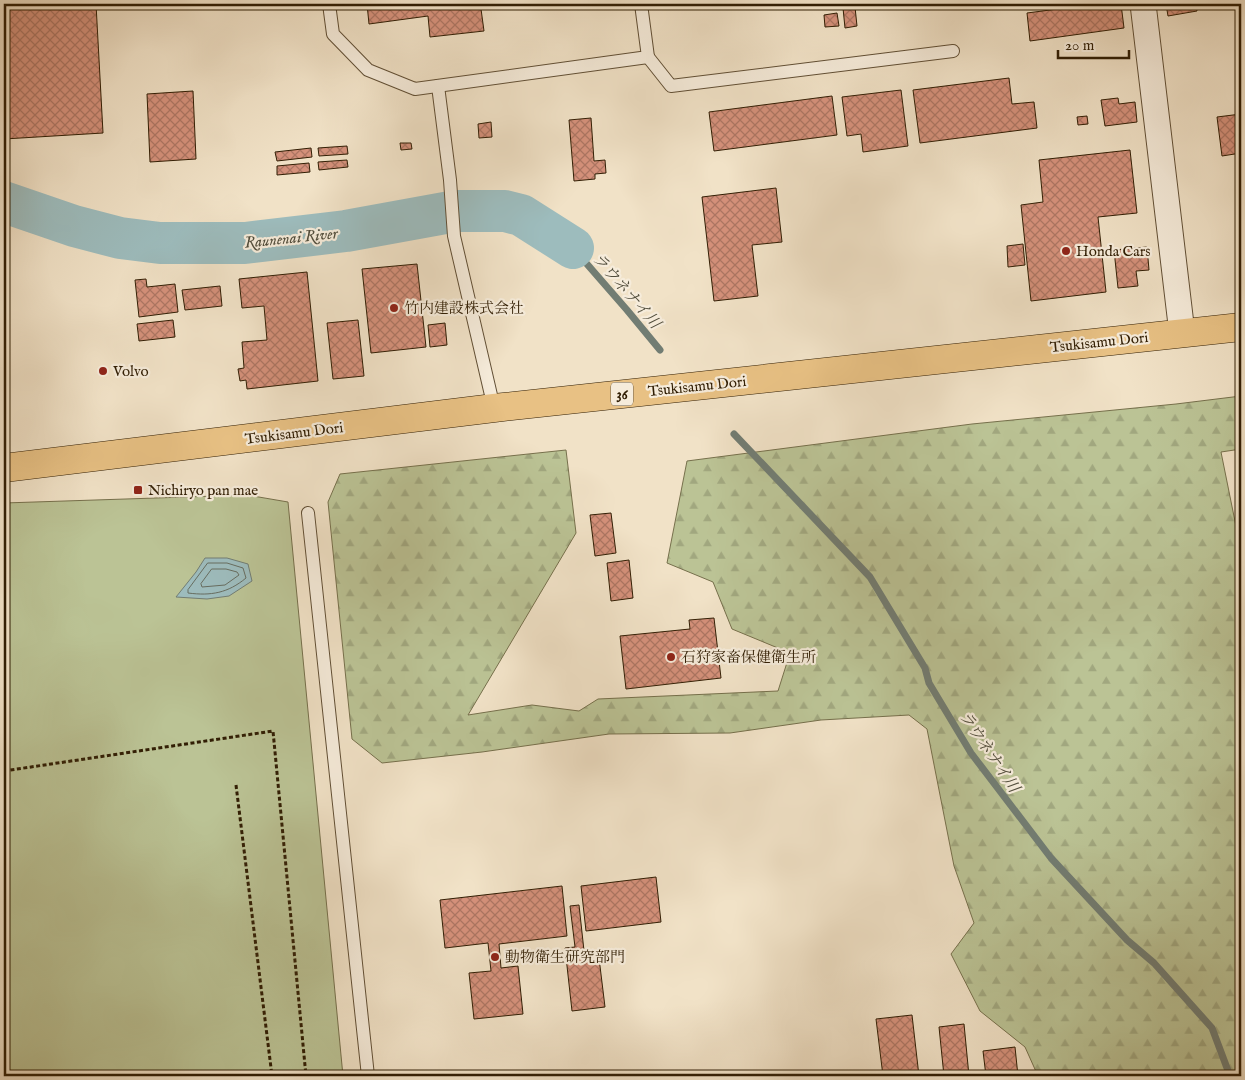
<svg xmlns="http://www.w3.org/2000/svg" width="1245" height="1080" font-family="'IM FELL English','Noto Serif JP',serif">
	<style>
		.forest { fill: url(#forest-firs); stroke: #76704c }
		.pitch { fill: #bbc395; stroke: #76704c }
		.water { fill: #9dbcbd; stroke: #727d73 }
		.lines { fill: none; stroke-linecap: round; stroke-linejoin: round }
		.shore { stroke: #676d60; stroke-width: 1 }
		.stream { stroke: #727d73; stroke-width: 7 }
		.river { stroke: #9dbcbd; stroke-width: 42 }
		.building { fill: url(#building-cross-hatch); stroke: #311e04 }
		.service-casing { stroke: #614f35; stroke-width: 14 }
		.minor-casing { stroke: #614f35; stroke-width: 27 }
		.trunk-casing { stroke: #311e04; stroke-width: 29 }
		.path { stroke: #311e04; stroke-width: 3; stroke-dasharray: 4 2.5; stroke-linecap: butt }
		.service { stroke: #f6ecdb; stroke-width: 12 }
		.minor { stroke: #f6ecdb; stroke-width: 25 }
		.trunk { stroke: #e8c184; stroke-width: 28 }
		.poi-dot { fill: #8f2418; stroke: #f6ecdb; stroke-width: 2 }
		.labels { text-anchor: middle; stroke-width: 4.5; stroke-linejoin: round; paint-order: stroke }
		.shield { fill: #f6ecdb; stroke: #6c5c44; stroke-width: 1 }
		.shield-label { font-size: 14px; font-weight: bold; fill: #311e04 }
		.poi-label { font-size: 15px; fill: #311e04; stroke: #f6ecdb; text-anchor: start }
		.street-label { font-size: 15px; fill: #311e04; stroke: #f6ecdb }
		.water-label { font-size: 16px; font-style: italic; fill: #514d3c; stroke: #f6ecdb }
	</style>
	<defs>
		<pattern id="forest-firs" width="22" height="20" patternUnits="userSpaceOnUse" patternTransform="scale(1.25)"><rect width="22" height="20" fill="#bbc395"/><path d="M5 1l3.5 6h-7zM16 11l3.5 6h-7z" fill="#a1a77f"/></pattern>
		<pattern id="building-cross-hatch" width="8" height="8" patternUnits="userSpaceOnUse" patternTransform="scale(1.25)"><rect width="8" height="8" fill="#d5917b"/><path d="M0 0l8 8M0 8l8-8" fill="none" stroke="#ad7663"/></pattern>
	</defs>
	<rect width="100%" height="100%" fill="#f1e2c7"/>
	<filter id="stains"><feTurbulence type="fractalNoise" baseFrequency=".004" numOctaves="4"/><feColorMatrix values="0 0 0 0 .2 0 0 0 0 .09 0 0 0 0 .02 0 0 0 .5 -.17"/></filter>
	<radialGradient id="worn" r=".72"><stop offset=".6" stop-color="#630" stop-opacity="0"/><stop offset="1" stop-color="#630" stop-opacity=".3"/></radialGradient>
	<!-- forest -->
	<path class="forest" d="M 1241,396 L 1241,449 L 1221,452 L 1241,551 L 1241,1076 L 1038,1076 L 1025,1047 L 980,1011 L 951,954 L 974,923 L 954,866 L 927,729 L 909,715 L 821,720 L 730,733 L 609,734 L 482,752 L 382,763 L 352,739 L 328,502 L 340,474 L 566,450 L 576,533 L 468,715 L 532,705 L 579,711 L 598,699 L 778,691 L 790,653 L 732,629 L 713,582 L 667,563 L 687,461 L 972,424 L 1176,404 Z"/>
	<!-- pitch -->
	<path class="pitch" d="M 247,495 L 288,502 L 343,1076 L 4,1076 L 4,503 Z"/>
	<!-- water -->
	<path class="water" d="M 205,558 L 227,558 L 248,564 L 252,581 L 229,596 L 207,599 L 176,597 L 196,572 Z"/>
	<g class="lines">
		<!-- shore -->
		<g class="shore">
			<path d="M 208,563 L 227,563 L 243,568 L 246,578 C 228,593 211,596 188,593 L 188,590 Z"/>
			<path d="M 212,569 L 226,569 L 237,572 L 239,575 L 225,585 L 202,587 L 201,584 Z"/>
		</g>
		<!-- stream -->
		<g class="stream">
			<path d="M 573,248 L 627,310 L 660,350"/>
			<path d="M 734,434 L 870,577 L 925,668 L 929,683 L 971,753 L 1051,858 L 1127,940 L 1154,963 L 1212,1028 L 1230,1076"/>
		</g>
		<!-- river -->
		<path class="river" d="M 4,202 L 74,226 L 120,238 L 160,243 L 245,243 L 346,231 L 456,211 L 505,211 L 521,215 L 573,248"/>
	</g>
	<!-- building -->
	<g class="building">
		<path d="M 4,4 L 96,4 L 103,133 L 4,139 Z"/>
		<path d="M 367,4 L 520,4 L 481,9 L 484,31 L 430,37 L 428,16 L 369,24 Z"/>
		<path d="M 1096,4 L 1121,4 L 1124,28 L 1030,41 L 1027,13 Z"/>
		<path d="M 1166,4 L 1196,4 L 1197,11 L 1168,16 Z"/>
		<path d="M 855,7 L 857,26 L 845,28 L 843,8 Z"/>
		<path d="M 837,13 L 839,26 L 825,27 L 824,15 Z"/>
		<path d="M 1009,78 L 1012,104 L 1034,102 L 1037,128 L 920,143 L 913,90 Z"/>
		<path d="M 901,90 L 908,146 L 863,152 L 861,134 L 847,136 L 842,97 Z"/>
		<path d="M 193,91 L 196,159 L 150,162 L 147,94 Z"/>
		<path d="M 832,96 L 837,135 L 714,151 L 709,112 Z"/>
		<path d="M 1118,98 L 1119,104 L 1135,102 L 1137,122 L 1105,126 L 1101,100 Z"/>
		<path d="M 1241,114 L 1241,153 L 1222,156 L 1217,117 Z"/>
		<path d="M 1087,116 L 1088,124 L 1078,125 L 1077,117 Z"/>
		<path d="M 591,118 L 594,161 L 605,160 L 606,173 L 595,174 L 595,179 L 574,181 L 569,120 Z"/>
		<path d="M 491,122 L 492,137 L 479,138 L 478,124 Z"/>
		<path d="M 400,143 L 411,143 L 412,149 L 401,150 Z"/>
		<path d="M 347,146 L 348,154 L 319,156 L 318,148 Z"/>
		<path d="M 311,148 L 312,157 L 277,161 L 275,152 Z"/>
		<path d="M 1130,150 L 1137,213 L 1098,217 L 1106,292 L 1031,301 L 1021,205 L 1043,202 L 1039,160 Z"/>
		<path d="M 347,160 L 348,167 L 319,170 L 318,162 Z"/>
		<path d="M 309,163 L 310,172 L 277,175 L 277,166 Z"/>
		<path d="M 776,188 L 782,242 L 752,245 L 758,296 L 714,301 L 702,197 Z"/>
		<path d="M 1023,244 L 1025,265 L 1008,267 L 1007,246 Z"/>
		<path d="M 1147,247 L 1149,270 L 1136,271 L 1138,286 L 1118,288 L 1114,250 Z"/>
		<path d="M 417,264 L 426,347 L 371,353 L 362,269 Z"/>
		<path d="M 307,272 L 318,381 L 247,389 L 246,380 L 240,381 L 238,369 L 244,368 L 242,342 L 267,340 L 264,306 L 242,308 L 239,279 Z"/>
		<path d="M 146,279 L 147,287 L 175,284 L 178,312 L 139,317 L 135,280 Z"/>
		<path d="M 220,286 L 222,306 L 185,310 L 182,290 Z"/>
		<path d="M 173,320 L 175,337 L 139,341 L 137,324 Z"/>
		<path d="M 358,320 L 364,376 L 333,379 L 327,323 Z"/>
		<path d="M 445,323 L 447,345 L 430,347 L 428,325 Z"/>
		<path d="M 611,513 L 616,553 L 595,556 L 590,515 Z"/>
		<path d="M 629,560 L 633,598 L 611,601 L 607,563 Z"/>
		<path d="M 714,618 L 721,678 L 626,689 L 620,636 L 690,629 L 689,620 Z"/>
		<path d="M 656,877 L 661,922 L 586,931 L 581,886 Z"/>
		<path d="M 562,886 L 567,936 L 499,944 L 501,968 L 518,966 L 523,1014 L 474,1019 L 469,973 L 491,971 L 488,943 L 445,948 L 440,900 Z"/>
		<path d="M 579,905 L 585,960 L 599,958 L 605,1007 L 572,1011 L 565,948 L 575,947 L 570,906 Z"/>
		<path d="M 912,1015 L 919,1076 L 883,1076 L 876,1019 Z"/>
		<path d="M 964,1024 L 969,1076 L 944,1076 L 939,1027 Z"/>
		<path d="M 1015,1047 L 1018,1076 L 986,1076 L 983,1051 Z"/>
	</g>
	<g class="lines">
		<!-- service casing -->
		<g class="service-casing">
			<g id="service">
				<path d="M 329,4 L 333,34 L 368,70 L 415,89 L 648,57 L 641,4"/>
				<path d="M 648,57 L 671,86 L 953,51"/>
				<path d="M 438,86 L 450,180 L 454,236 L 494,408"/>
				<path d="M 308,513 L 368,1076"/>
			</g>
		</g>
		<!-- minor casing -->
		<g class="minor-casing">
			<path id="minor" d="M 1143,4 L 1182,333"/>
		</g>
		<!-- trunk casing -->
		<g class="trunk-casing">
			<path id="trunk" d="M 4,468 L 494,408 L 1241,327"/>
		</g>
		<!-- path -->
		<g class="path">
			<path d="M 4,771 L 273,731 L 306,1076"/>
			<path d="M 236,785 L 272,1076"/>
		</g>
		<!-- service -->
		<use href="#service" class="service"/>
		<!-- minor -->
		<use href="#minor" class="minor"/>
		<!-- trunk -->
		<use href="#trunk" class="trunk"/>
	</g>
	<!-- markers -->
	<g class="poi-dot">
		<circle cx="1066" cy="251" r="5"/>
		<circle cx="394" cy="308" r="5"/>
		<circle cx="103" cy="371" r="5"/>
		<rect x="133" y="485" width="10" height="10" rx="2.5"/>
		<circle cx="671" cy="657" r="5"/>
		<circle cx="495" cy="957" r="5"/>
	</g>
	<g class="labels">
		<!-- shield labels -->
		<rect class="shield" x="611" y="382.5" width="22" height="23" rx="4"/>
		<g class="shield-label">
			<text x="622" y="399">36</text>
		</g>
		<!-- poi labels -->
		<g class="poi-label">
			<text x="1076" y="256">Honda Cars</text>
			<text x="404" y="313">竹内建設株式会社</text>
			<text x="113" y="376">Volvo</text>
			<text x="148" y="495">Nichiryo pan mae</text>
			<text x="681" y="662">石狩家畜保健衛生所</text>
			<text x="505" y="962">動物衛生研究部門</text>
		</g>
		<!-- street labels -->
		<g class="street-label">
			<text transform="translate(1099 342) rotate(-6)" y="5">Tsukisamu Dori</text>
			<text transform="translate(697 386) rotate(-6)" y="5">Tsukisamu Dori</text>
			<text transform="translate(294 433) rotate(-7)" y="5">Tsukisamu Dori</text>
		</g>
		<!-- water labels -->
		<g class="water-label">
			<text transform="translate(291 237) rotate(-6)" y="6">Raunenai River</text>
			<text transform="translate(627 290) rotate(49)" y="6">ラウネナイ川</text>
			<text transform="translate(990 751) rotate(56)" y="6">ラウネナイ川</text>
		</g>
	</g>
	<!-- margin -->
	<rect width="1245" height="1080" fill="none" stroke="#f1e2c7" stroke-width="20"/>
	<rect x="5" y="5" width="1235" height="1070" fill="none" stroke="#311e04" stroke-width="2.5"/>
	<rect x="10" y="10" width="1225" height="1060" fill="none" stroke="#311e04"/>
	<!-- scale -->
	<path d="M1058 50v8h71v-8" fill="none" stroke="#311e04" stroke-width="2.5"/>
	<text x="1065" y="50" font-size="15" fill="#311e04" stroke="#f6ecdb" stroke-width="4" paint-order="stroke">20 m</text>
	<rect width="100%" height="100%" filter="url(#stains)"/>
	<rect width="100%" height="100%" fill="url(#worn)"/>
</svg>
